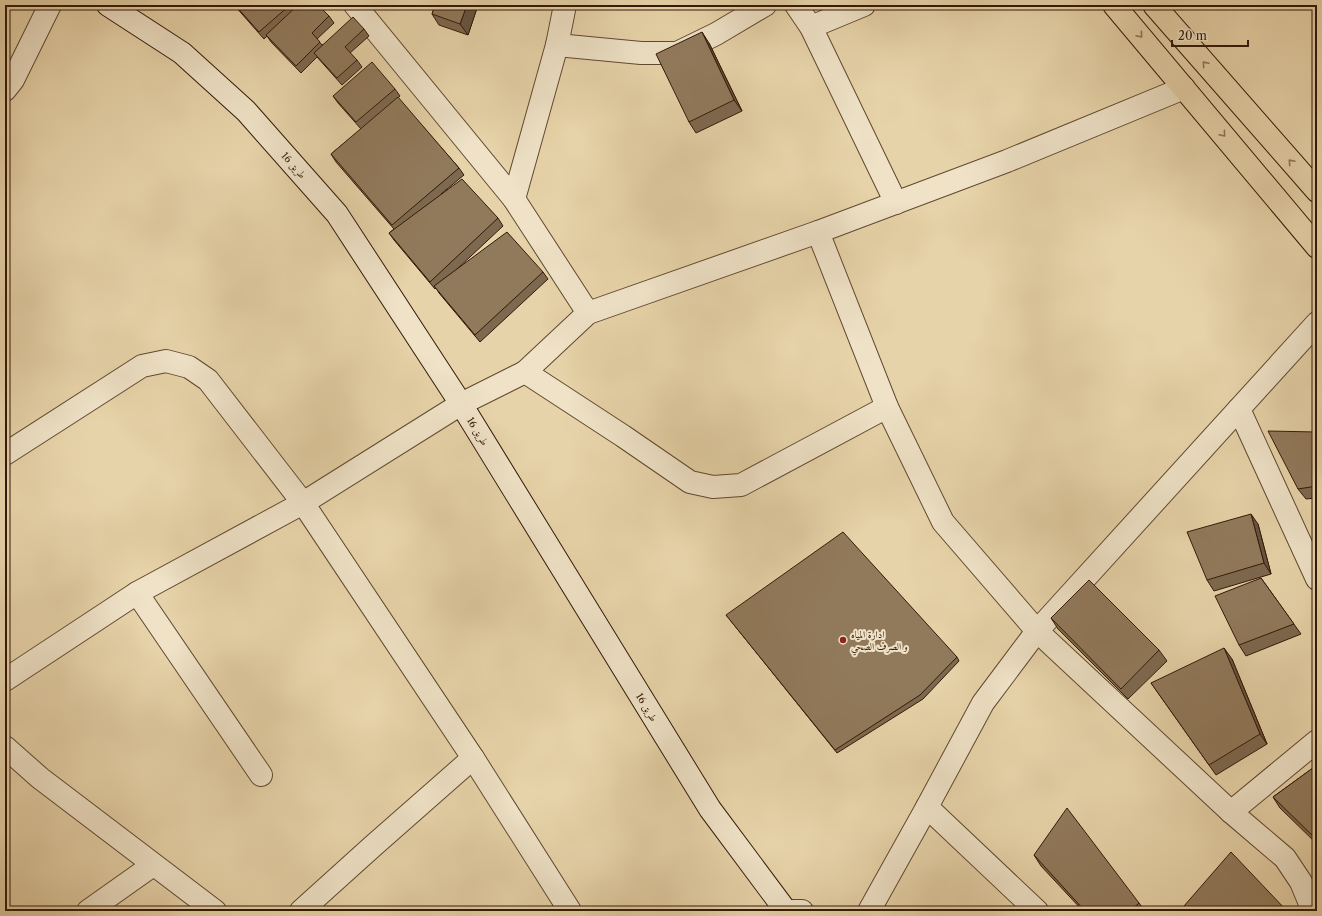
<svg xmlns="http://www.w3.org/2000/svg" width="1322" height="916" font-family="'Libre Caslon Text',Amiri,serif">
	<style>
		.lines { fill: none; stroke-linecap: round; stroke-linejoin: round }
		.street-casing { stroke: #604830; stroke-width: 24 }
		.secondary-casing { stroke: #331908; stroke-width: 24 }
		.primary-casing { stroke: #331908; stroke-width: 24 }
		.street { stroke: #efe2c7; stroke-width: 22 }
		.secondary { stroke: #efe2c7; stroke-width: 22 }
		.primary { stroke: #e7d3a9; stroke-width: 22 }
		.wall { fill: #7d694f; stroke: #331908 }
		.shaded-wall { fill: #665540; stroke: #331908 }
		.building { fill: #917a5c; stroke: #331908 }
		.oneway { stroke: #8d7658 }
		.poi-dot { fill: #8f2418; stroke: #efe2c7; stroke-width: 1.5 }
		.labels { text-anchor: middle; stroke-width: 4; stroke-linejoin: round; paint-order: stroke }
		.street-label { font-size: 10px; fill: #331908; stroke: #efe2c7 }
		.poi-label { font-size: 10px; fill: #331908; stroke: #efe2c7; text-anchor: start }
	</style>
	<rect width="100%" height="100%" fill="#e7d3a9"/>
	<filter id="stains"><feTurbulence type="fractalNoise" baseFrequency=".005" numOctaves="4"/><feColorMatrix values="0 0 0 0 .2 0 0 0 0 .09 0 0 0 0 .02 0 0 0 .5 -.17"/></filter>
	<radialGradient id="worn" r=".72"><stop offset=".6" stop-color="#630" stop-opacity="0"/><stop offset="1" stop-color="#630" stop-opacity=".3"/></radialGradient>
	<g class="lines">
		<!-- street casing -->
		<g class="street-casing">
			<g id="street">
				<path d="M 355,5 L 514,199 L 588,313"/>
				<path d="M 796,5 L 811,27 L 896,203"/>
				<path d="M 811,27 L 864,5"/>
				<path d="M 557,45 L 641,53 L 677,53 L 716,34 L 765,5"/>
				<path d="M 1184,88 L 1007,161 L 818,232 L 887,407 L 943,522 L 1037,631 L 1231,812 L 1285,858 L 1301,882 L 1313,911"/>
				<path d="M 5,90 L 13,80 L 50,5"/>
				<path d="M 514,199 L 557,45 L 565,5"/>
				<path d="M 525,372 L 623,436 L 690,482 L 713,487 L 741,485 L 887,407"/>
				<path d="M 1239,409 L 1317,579"/>
				<path d="M 5,454 L 142,366 L 166,361 L 189,367 L 208,380 L 303,503 L 473,758 L 570,911"/>
				<path d="M 137,593 L 261,775"/>
				<path d="M 5,680 L 137,593 L 303,503 L 461,404 L 525,372 L 588,313 L 818,232"/>
				<path d="M 5,747 L 40,778 L 215,911"/>
				<path d="M 927,807 L 1037,911"/>
				<path d="M 1231,812 L 1317,741"/>
				<path d="M 88,911 L 153,865"/>
				<path d="M 301,911 L 373,846 L 473,758"/>
				<path d="M 785,911 L 802,911"/>
				<path d="M 869,911 L 927,807 L 983,703 L 1037,631 L 1317,323"/>
			</g>
		</g>
		<!-- secondary casing -->
		<g class="secondary-casing">
			<path id="secondary" d="M 108,5 L 182,53 L 246,111 L 337,214 L 461,404 L 710,809 L 786,911"/>
		</g>
		<!-- primary casing -->
		<g class="primary-casing">
			<g id="primary">
				<path d="M 1114,5 L 1317,247"/>
				<path d="M 1154,5 L 1317,191"/>
			</g>
		</g>
		<!-- street -->
		<use href="#street" class="street"/>
		<!-- secondary -->
		<use href="#secondary" class="secondary"/>
		<!-- primary -->
		<use href="#primary" class="primary"/>
	</g>
	<!-- wall -->
	<g class="wall">
		<path d="M 234,5 L 318,5 L 329,16 L 334,23 L 317,39 L 322,45 L 364,29 L 369,36 L 350,53 L 357,60 L 362,67 L 342,85 L 317,57 L 301,73 L 271,42 L 267,36 L 264,39 Z"/>
		<path d="M 435,5 L 478,5 L 468,35 L 439,25 L 432,14 Z"/>
		<path d="M 709,43 L 742,111 L 696,133 L 689,122 Z"/>
		<path d="M 395,89 L 400,96 L 398,98 L 459,168 L 464,175 L 441,194 L 498,218 L 503,226 L 454,272 L 543,272 L 548,279 L 480,342 L 439,293 L 436,288 L 435,289 L 394,240 L 389,233 L 394,229 L 336,162 L 331,154 L 361,129 L 338,103 L 333,96 Z"/>
		<path d="M 1317,432 L 1317,498 L 1306,499 L 1298,489 Z"/>
		<path d="M 1258,524 L 1271,574 L 1214,591 L 1207,580 Z"/>
		<path d="M 1261,578 L 1301,634 L 1246,656 L 1239,645 Z"/>
		<path d="M 726,615 L 957,657 L 959,661 L 923,699 L 837,753 Z"/>
		<path d="M 1051,618 L 1159,650 L 1167,661 L 1128,699 L 1058,629 Z"/>
		<path d="M 1232,659 L 1267,744 L 1216,775 L 1151,683 Z"/>
		<path d="M 1317,765 L 1317,844 L 1280,808 L 1273,797 Z"/>
		<path d="M 1034,855 L 1139,903 L 1145,911 L 1083,911 L 1041,866 Z"/>
	</g>
	<!-- shaded-wall -->
	<g class="shaded-wall">
		<path d="M 467,5 L 478,5 L 468,35 L 460,24 Z"/>
		<path d="M 702,32 L 709,43 L 742,111 L 734,100 Z"/>
		<path d="M 1251,514 L 1258,524 L 1271,574 L 1264,563 Z"/>
		<path d="M 1224,648 L 1232,659 L 1267,744 L 1260,734 Z"/>
	</g>
	<!-- building -->
	<g class="building">
		<path d="M 235,5 L 290,5 L 259,32 Z"/>
		<path d="M 298,5 L 318,5 L 329,16 L 312,33 L 320,42 L 296,66 L 266,35 Z"/>
		<path d="M 435,5 L 467,5 L 460,24 L 432,14 Z"/>
		<path d="M 353,17 L 364,29 L 345,47 L 357,60 L 337,78 L 314,53 Z"/>
		<path d="M 702,32 L 734,100 L 689,122 L 656,54 Z"/>
		<path d="M 372,62 L 395,89 L 356,122 L 333,96 Z"/>
		<path d="M 398,97 L 459,168 L 392,225 L 331,154 Z"/>
		<path d="M 462,179 L 498,218 L 430,282 L 389,233 Z"/>
		<path d="M 507,232 L 543,272 L 475,335 L 434,286 Z"/>
		<path d="M 1268,431 L 1317,432 L 1317,486 L 1298,489 Z"/>
		<path d="M 1251,514 L 1264,563 L 1207,580 L 1187,532 Z"/>
		<path d="M 843,532 L 957,657 L 920,695 L 835,750 L 726,615 Z"/>
		<path d="M 1261,578 L 1294,624 L 1239,645 L 1215,596 Z"/>
		<path d="M 1089,580 L 1159,650 L 1121,689 L 1051,618 Z"/>
		<path d="M 1224,648 L 1260,734 L 1209,765 L 1151,683 Z"/>
		<path d="M 1317,765 L 1317,840 L 1273,797 Z"/>
		<path d="M 1067,808 L 1139,903 L 1130,911 L 1085,911 L 1034,855 Z"/>
		<path d="M 1231,852 L 1287,911 L 1189,911 L 1184,906 Z"/>
	</g>
	<!-- one-way arrows -->
	<defs><path id="oneway-chevron" d="M-2-3.5L2.5 0L-2 3.5" fill="none" stroke-width="1.6" stroke-linecap="round" stroke-linejoin="round"/></defs>
	<g class="oneway">
		<use href="#oneway-chevron" transform="translate(1140 35) rotate(50)"/>
		<use href="#oneway-chevron" transform="translate(1205 64) rotate(-131)"/>
		<use href="#oneway-chevron" transform="translate(1223 134) rotate(50)"/>
		<use href="#oneway-chevron" transform="translate(1291 162) rotate(-131)"/>
	</g>
	<!-- markers -->
	<circle class="poi-dot" cx="843" cy="640" r="4"/>
	<g class="labels">
		<!-- street labels -->
		<g class="street-label">
			<text transform="translate(294 165) rotate(49)" y="4">طريق 16</text>
			<text transform="translate(478 431) rotate(58)" y="4">طريق 16</text>
			<text transform="translate(647 707) rotate(59)" y="4">طريق 16</text>
		</g>
		<!-- poi labels -->
		<g class="poi-label">
			<text x="851" y="638">ادارة المياه<tspan x="851" dy="12">و الصرف الصحي</tspan></text>
		</g>
	</g>
	<!-- margin -->
	<rect width="1322" height="916" fill="none" stroke="#e7d3a9" stroke-width="20"/>
	<rect x="6" y="6" width="1310" height="904" fill="none" stroke="#331908" stroke-width="2"/>
	<rect x="10" y="10" width="1302" height="896" fill="none" stroke="#331908"/>
	<!-- scale -->
	<path d="M1172 40v6h76v-6" fill="none" stroke="#331908" stroke-width="2"/>
	<text x="1178" y="40" font-size="12" fill="#331908" stroke="#efe2c7" stroke-width="3" paint-order="stroke">20 m</text>
	<rect width="100%" height="100%" filter="url(#stains)"/>
	<rect width="100%" height="100%" fill="url(#worn)"/>
</svg>
